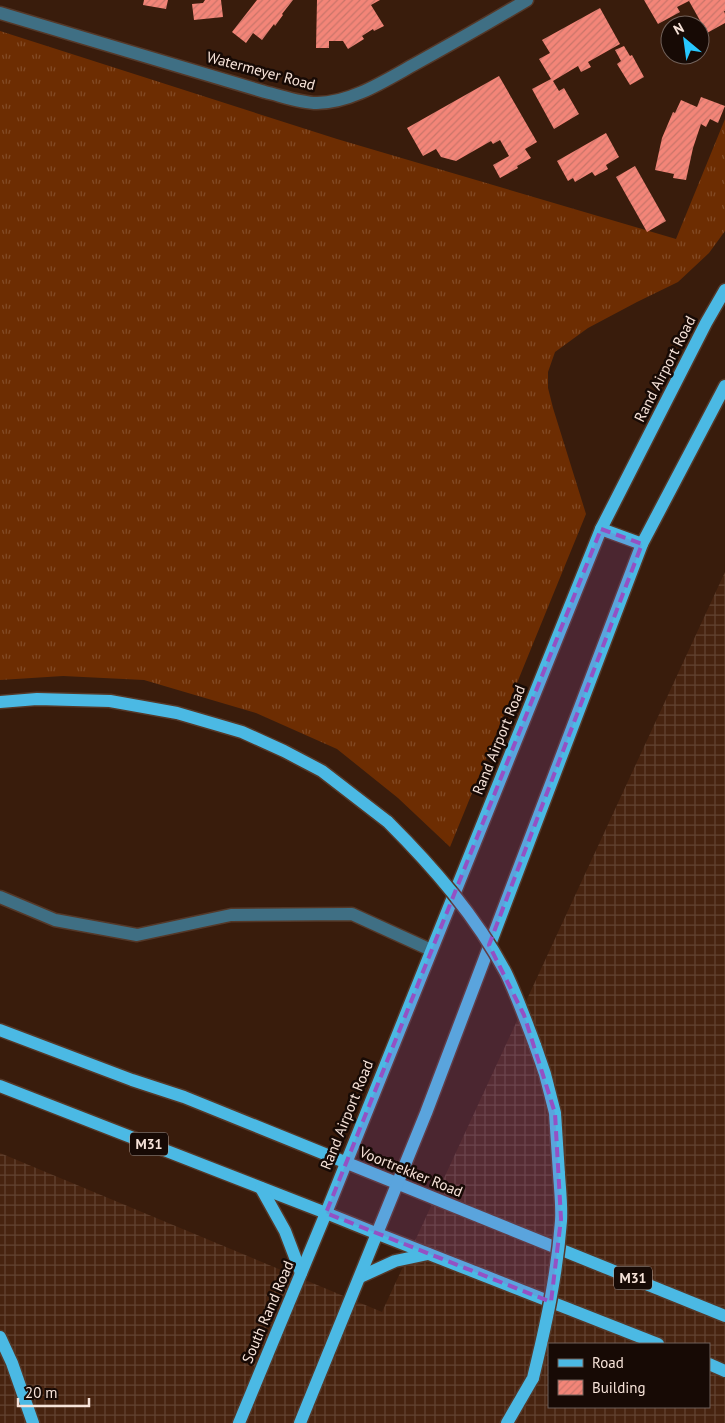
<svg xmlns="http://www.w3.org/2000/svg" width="725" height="1423" font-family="'PT Sans',sans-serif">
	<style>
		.industrial { fill: url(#industrial-grid); fill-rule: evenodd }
		.grass { fill: url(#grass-tufts) }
		.building { fill: url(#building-hatch) }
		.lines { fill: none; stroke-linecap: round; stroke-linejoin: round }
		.minor-casing { stroke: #543829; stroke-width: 15 }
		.major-casing { stroke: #543829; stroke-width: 15 }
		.minor { stroke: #3f6f84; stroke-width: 12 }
		.major { stroke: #4bb9e4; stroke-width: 12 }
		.major-bridge-casing { stroke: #543829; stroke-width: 15; stroke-linecap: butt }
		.major-bridge { stroke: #4bb9e4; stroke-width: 12 }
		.marked { fill: #9451c4; fill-opacity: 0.2; stroke: #9451c4; stroke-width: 4; stroke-dasharray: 10 6; stroke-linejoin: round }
		.labels { text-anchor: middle; stroke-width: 5; stroke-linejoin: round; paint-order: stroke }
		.shield { fill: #170a05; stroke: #b4a299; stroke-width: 1 }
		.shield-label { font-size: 14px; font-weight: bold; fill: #f7e3d9 }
		.street-label { font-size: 15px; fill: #f7e3d9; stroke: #170a05 }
	</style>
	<defs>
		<pattern id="industrial-grid" width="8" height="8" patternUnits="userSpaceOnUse" patternTransform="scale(1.25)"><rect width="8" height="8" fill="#47230f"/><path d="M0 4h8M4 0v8" fill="none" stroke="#624331"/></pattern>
		<pattern id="grass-tufts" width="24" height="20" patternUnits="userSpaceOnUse" patternTransform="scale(1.25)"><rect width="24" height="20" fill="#6d2d02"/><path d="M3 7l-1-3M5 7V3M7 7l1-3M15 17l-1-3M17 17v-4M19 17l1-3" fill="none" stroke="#834b26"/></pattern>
		<pattern id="building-hatch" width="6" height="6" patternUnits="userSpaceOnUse" patternTransform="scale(1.25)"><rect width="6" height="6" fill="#f38578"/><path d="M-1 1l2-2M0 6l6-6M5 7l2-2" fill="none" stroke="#c9756a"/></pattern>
	</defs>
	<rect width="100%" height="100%" fill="#391c0c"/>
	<!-- industrial -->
	<path class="industrial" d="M 725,572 L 725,1423 L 0,1423 L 0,1153 L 382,1312 ZM 549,1344 L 709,1344 L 709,1407 L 549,1407 Z"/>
	<!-- grass -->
	<path class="grass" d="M 0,31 L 337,139 L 676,239 L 725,119 L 725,231 L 709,253 L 678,282 L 637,302 L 588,328 L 555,352 L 548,372 L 548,388 L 553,408 L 586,514 L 450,847 L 398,798 L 337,749 L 256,713 L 144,680 L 63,676 L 0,680 Z"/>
	<!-- building -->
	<g class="building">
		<path d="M 144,0 L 168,0 L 166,9 L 143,5 Z"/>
		<path d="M 205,0 L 221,0 L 223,17 L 194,20 L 192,4 L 203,3 Z"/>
		<path d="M 257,0 L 293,0 L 282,14 L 283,15 L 275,26 L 274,24 L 262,40 L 253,33 L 246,43 L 232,32 Z"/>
		<path d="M 317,0 L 380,0 L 371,5 L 384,26 L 374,31 L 373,29 L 362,36 L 364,39 L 348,49 L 343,41 L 329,41 L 329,48 L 316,48 Z"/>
		<path d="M 644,0 L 725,0 L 725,11 L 724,11 L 725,14 L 725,23 L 707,33 L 689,1 L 677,7 L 680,12 L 658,24 Z"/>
		<path d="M 600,8 L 620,44 L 588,62 L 591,67 L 581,72 L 578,66 L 553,81 L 559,91 L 564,88 L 579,114 L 554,129 L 532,89 L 551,79 L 539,59 L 550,53 L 542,40 Z"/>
		<path d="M 624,46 L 630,56 L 632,55 L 644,77 L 630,85 L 617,64 L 621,61 L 615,50 Z"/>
		<path d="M 499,76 L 537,142 L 525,149 L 531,158 L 517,166 L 518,168 L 500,178 L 493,165 L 509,156 L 500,140 L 493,144 L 491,141 L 456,161 L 441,157 L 436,149 L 423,156 L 407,128 Z"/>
		<path d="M 701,97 L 725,106 L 718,123 L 710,119 L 706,127 L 701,124 L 693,148 L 686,180 L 673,178 L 674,174 L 655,170 L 662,138 L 673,112 L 675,113 L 681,100 L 697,107 Z"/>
		<path d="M 606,133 L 619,157 L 606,165 L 608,169 L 595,176 L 592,172 L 575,182 L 573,178 L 568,181 L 557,161 Z"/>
		<path d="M 635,166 L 666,221 L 647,232 L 616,177 Z"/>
	</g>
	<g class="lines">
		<!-- minor casing -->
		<g class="minor-casing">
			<g id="minor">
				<path d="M 0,13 L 265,92 C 282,96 300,103 317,103 C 351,103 386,80 415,64 C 453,43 490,22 527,0"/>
				<path d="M 0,897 L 55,920 L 137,935 L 231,915 L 352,914 L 431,950"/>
			</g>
		</g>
		<!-- major casing -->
		<g class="major-casing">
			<g id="major">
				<path d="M 601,529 L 642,544"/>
				<path d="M 0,702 L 37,699 L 110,701 L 177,713 L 242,732 L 284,751 L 322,771 L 388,822"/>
				<path d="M 0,1030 L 132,1080 L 184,1097 L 725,1316"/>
				<path d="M 535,1045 L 545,1074 L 555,1113 L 559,1174"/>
				<path d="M 0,1086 L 326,1213 L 378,1234 L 658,1344"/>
				<path d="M 261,1188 L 285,1231 L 301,1273"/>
				<path d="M 360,1277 L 395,1261 L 428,1254"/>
				<path d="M 0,1337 L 12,1363 L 33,1423"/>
				<path d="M 709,1364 L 725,1371"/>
				<path d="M 239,1423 L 326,1213 L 601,529 L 706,323 L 725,290"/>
				<path d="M 300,1423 L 426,1113 L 642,544 L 725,386"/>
				<path d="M 507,1423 L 533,1378"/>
			</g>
		</g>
		<!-- minor -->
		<use href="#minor" class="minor"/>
		<!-- major -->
		<use href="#major" class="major"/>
		<!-- major-bridge casing -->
		<g class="major-bridge-casing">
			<g id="major-bridge">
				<path d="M 388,822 C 433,867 476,916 506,973 C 517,996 526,1021 535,1045"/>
				<path d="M 533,1378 C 546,1325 557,1275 561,1221 C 562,1206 560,1190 559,1174"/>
			</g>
		</g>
		<!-- major-bridge -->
		<use href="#major-bridge" class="major-bridge"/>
	</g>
	<!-- marked area -->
	<path class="marked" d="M 601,529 L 642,544 L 489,945 L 524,1015 L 555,1113 L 561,1219 L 551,1302 L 326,1213 Z"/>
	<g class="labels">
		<!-- shield labels -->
		<g class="shield">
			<rect x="130" y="1132.5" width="38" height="23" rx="4"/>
			<rect x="614" y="1266.5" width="38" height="23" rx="4"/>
		</g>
		<g class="shield-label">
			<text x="149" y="1149">M31</text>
			<text x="633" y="1283">M31</text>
		</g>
		<!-- street labels -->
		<g class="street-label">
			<text transform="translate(261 71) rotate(15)" y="5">Watermeyer Road</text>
			<text transform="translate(665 369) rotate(-63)" y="5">Rand Airport Road</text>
			<text transform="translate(499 740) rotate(-68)" y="5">Rand Airport Road</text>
			<text transform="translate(347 1115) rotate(-68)" y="5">Rand Airport Road</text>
			<text transform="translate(411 1172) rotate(22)" y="5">Voortrekker Road</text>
			<text transform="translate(268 1312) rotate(-67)" y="5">South Rand Road</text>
		</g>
	</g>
	<!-- legend -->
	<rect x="548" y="1343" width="162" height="65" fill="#170a05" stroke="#71615a"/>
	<rect x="558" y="1359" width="25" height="8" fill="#4bb9e4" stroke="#71615a"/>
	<text x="592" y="1368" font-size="15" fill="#f7e3d9">Road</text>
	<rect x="558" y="1380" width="25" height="15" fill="url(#building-hatch)" stroke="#71615a"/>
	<text x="592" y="1393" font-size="15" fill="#f7e3d9">Building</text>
	<!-- north arrow -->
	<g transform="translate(685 40) rotate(331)"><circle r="24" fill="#170a05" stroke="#71615a"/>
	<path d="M0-4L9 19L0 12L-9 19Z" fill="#28c8ff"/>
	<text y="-8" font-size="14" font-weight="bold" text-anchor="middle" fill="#f7e3d9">N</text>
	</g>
	<!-- scale -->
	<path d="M18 1398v8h71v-8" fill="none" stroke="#f7e3d9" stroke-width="2.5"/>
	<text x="25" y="1398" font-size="15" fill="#f7e3d9" stroke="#170a05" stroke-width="4" paint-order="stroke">20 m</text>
</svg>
